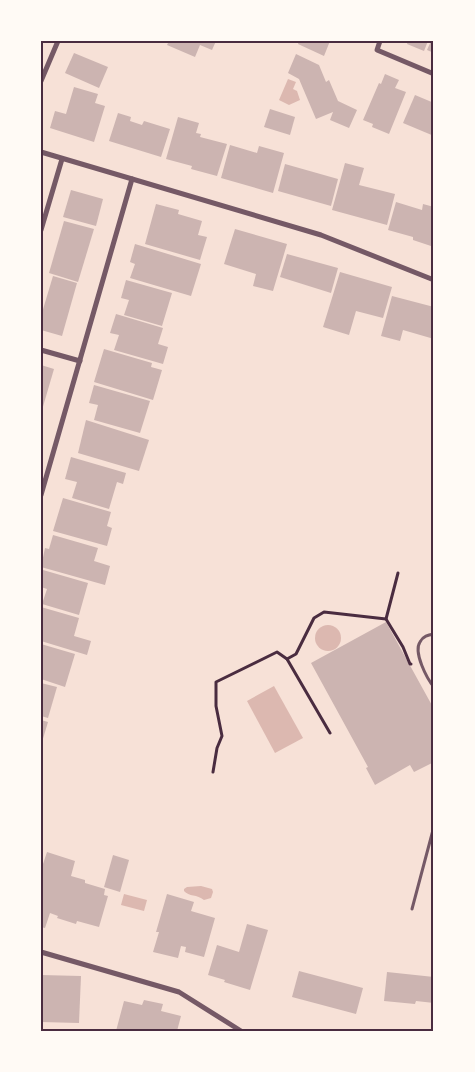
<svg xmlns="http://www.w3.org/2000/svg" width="475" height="1072" font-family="Commissioner,sans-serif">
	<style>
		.water { fill: #dcb8b0 }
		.building { fill: #ccb4b1 }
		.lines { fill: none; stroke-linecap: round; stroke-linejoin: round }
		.path { stroke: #4a2c40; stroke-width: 3 }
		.service { stroke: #755966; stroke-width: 3 }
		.minor { stroke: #755966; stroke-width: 5 }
		.neatline { fill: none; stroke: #4a2c40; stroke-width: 2 }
	</style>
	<rect width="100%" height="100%" fill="#f7e1d7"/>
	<!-- water -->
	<g class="water">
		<path d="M 288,79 L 296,82 L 293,89 L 297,91 L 300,100 L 289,105 L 279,100 Z"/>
		<circle cx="328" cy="638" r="13"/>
		<path d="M 274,686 L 303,738 L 275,753 L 247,701 Z"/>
		<path d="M 201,886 L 212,889 L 213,892 L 211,898 L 204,900 C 197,894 189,897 184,891 L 184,889 L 187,887 Z"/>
		<path d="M 124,894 L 147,900 L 144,911 L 121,905 Z"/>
	</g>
	<!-- building -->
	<g class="building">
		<path d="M 169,41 L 216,41 L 212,50 L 200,45 L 195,57 L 167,45 Z"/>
		<path d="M 299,41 L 330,41 L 324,56 L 298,44 Z"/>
		<path d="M 408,41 L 428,41 L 424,51 L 407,44 Z"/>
		<path d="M 431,41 L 434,41 L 434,53 L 427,50 Z"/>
		<path d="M 74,53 L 108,67 L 99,88 L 65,73 Z"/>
		<path d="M 296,54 L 319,65 L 326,82 L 329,80 L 338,101 L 357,110 L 349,128 L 330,120 L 333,112 L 316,119 L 299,79 L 288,73 Z"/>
		<path d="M 385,74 L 399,80 L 395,88 L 406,92 L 389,134 L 372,127 L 373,124 L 363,120 L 379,83 L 381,84 Z"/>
		<path d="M 74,87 L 98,94 L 95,103 L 105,106 L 94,142 L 50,128 L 55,111 L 66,114 Z"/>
		<path d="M 415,95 L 434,103 L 434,136 L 403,123 Z"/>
		<path d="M 270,109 L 295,117 L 290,135 L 264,127 Z"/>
		<path d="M 118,113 L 131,117 L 130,121 L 142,125 L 144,121 L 170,129 L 161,157 L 109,141 Z"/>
		<path d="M 178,117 L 199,123 L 196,133 L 201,134 L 200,137 L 227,144 L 217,176 L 191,169 L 192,166 L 166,159 Z"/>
		<path d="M 230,145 L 257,153 L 259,146 L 284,153 L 273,193 L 221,178 Z"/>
		<path d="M 345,163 L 364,168 L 359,185 L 395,194 L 387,225 L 332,210 Z"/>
		<path d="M 285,164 L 338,179 L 331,206 L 278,191 Z"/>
		<path d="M 71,190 L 103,199 L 96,226 L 63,217 Z"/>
		<path d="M 396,202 L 422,210 L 423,204 L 434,207 L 434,247 L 413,240 L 413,237 L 388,230 Z"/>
		<path d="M 156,204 L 179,210 L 178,214 L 202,221 L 198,235 L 207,237 L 200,260 L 145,244 Z"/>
		<path d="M 64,221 L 94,229 L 78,282 L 49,273 Z"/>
		<path d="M 235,229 L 287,244 L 273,291 L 253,286 L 256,274 L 224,264 Z"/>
		<path d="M 135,244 L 201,264 L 191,296 L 130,278 L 135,264 L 130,262 Z"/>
		<path d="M 287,254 L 338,268 L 331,293 L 280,277 Z"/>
		<path d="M 340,272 L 392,287 L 383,318 L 356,311 L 349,335 L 323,327 Z"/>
		<path d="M 53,276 L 77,283 L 62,336 L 41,330 L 41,316 Z"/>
		<path d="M 126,280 L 172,293 L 162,326 L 124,315 L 129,300 L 121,298 Z"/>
		<path d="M 392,296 L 434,307 L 434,339 L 403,330 L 400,341 L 381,336 Z"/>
		<path d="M 116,314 L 163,328 L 158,344 L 168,347 L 163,364 L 114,350 L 119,335 L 110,333 Z"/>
		<path d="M 104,349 L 152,363 L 151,367 L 162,370 L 153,400 L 94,382 Z"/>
		<path d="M 41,365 L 54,369 L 42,410 L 41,410 Z"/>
		<path d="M 94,385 L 150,401 L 140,433 L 94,420 L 98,405 L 89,403 Z"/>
		<path d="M 86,420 L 149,440 L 139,471 L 78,453 Z"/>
		<path d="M 71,457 L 126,473 L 123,484 L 117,482 L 109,509 L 72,498 L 77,482 L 65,479 Z"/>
		<path d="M 63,498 L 111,512 L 107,526 L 112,528 L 107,546 L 53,531 Z"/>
		<path d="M 53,535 L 98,548 L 94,561 L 110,566 L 105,585 L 41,567 L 45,548 L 49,549 Z"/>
		<path d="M 43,570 L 88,583 L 79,615 L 42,604 L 47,589 L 41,587 Z"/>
		<path d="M 41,607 L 79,618 L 74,636 L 91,641 L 87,655 L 41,641 Z"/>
		<path d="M 386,622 L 434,709 L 434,762 L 414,772 L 410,765 L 375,785 L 366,768 L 368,767 L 311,663 Z"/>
		<path d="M 41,644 L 75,654 L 65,687 L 41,679 Z"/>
		<path d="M 41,683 L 57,687 L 48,718 L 41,716 Z"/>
		<path d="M 41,720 L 48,722 L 42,742 L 41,742 Z"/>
		<path d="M 47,852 L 75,861 L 71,876 L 85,880 L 85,883 L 105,889 L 104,895 L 108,896 L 99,927 L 77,921 L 76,924 L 57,918 L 58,916 L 50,913 L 45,928 L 41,927 L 41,870 Z"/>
		<path d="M 113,855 L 129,860 L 120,892 L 104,887 Z"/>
		<path d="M 167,894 L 194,902 L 191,911 L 215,918 L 204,957 L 185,952 L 186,947 L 181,946 L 178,958 L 153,952 L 159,932 L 156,932 Z"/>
		<path d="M 247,924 L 268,930 L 250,990 L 224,982 L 225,980 L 208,975 L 217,945 L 239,952 Z"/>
		<path d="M 299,971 L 363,988 L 356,1014 L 292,997 Z"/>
		<path d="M 387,972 L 434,977 L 434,1003 L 416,1001 L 415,1004 L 384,1001 Z"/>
		<path d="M 41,975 L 81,976 L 79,1023 L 41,1022 Z"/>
		<path d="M 144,1000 L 163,1004 L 161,1011 L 181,1016 L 177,1031 L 116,1031 L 124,1001 L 142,1005 Z"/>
		<rect x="66" y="1029" width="33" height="2"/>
	</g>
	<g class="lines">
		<!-- path -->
		<g class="path">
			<path d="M 386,619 L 398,573"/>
			<path d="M 287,659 L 296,654 L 314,618 L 324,612 L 386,619 L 403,647 L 410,664 L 411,664"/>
			<path d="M 213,772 L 217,748 L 222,736 L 216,706 L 216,682 L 277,652 L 287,659 L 330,733"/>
		</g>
		<!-- service -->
		<g class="service">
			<path d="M 434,634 C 428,635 423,636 420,642 C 413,652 427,679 434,687"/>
			<path d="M 412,909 L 433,830"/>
		</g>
		<!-- minor -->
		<g class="minor">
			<path d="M 380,41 L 377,50 L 434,74"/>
			<path d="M 41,81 L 58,41"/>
			<path d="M 41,152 L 321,235 L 434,280"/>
			<path d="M 41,230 L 62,159"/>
			<path d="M 41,350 L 80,361"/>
			<path d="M 41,495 L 132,179"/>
			<path d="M 41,952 L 179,992 L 241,1031"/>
		</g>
	</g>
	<!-- border -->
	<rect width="475" height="1072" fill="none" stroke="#fffaf5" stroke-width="85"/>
	<rect x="42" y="42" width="390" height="988" class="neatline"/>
</svg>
